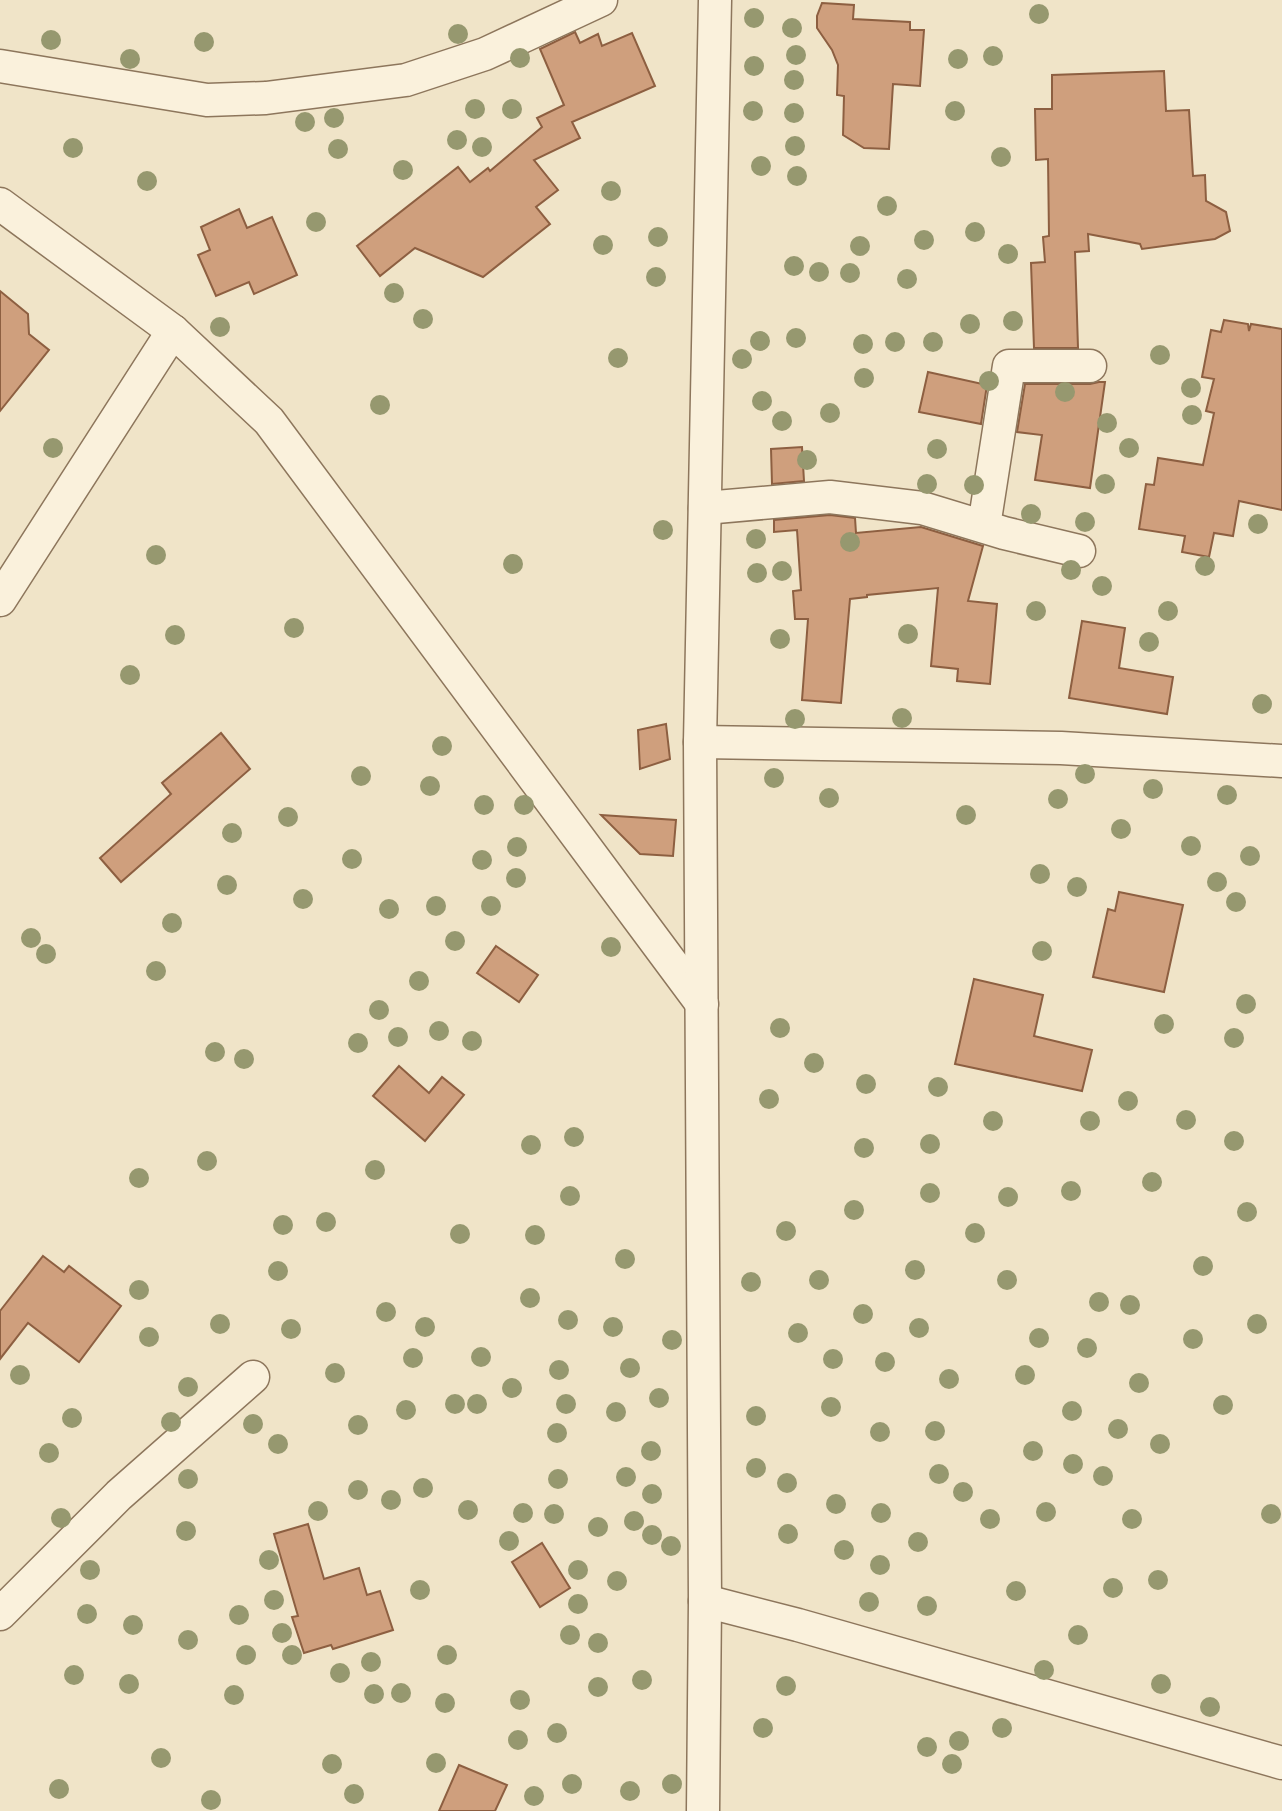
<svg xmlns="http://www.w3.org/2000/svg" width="1282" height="1811" font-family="'Zilla Slab',serif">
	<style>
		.building { fill: #cf9f7d; stroke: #8d5f41; stroke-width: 2 }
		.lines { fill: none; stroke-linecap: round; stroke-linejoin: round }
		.minor-casing { stroke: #8d765c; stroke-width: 35 }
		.minor { stroke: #faf1dc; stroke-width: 32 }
		.tree { fill: #96986f }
	</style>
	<rect width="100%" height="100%" fill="#f0e4c8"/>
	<!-- building -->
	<g class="building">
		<path d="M 822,3 L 854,5 L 853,19 L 910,22 L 910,30 L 924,30 L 920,86 L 893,84 L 889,149 L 864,148 L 843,135 L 844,96 L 837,95 L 838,65 L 832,50 L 817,28 L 817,16 Z"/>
		<path d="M 575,32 L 580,43 L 598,34 L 602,46 L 632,33 L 655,86 L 572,122 L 580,138 L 534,160 L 558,190 L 536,207 L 550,224 L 483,277 L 415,248 L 380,276 L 357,246 L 458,167 L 470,182 L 488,168 L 490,171 L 542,127 L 537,118 L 564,105 L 540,49 Z"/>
		<path d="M 1164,71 L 1166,111 L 1189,110 L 1193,176 L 1205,175 L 1206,201 L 1226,212 L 1230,231 L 1215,239 L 1142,249 L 1140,244 L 1088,234 L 1089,251 L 1075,252 L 1078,348 L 1034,348 L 1031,263 L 1045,262 L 1043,237 L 1049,236 L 1048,159 L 1036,160 L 1035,109 L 1052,109 L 1052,75 Z"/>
		<path d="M 239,209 L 247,228 L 272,217 L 297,275 L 254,294 L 249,282 L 216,296 L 198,255 L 210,250 L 201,227 Z"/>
		<path d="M 0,291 L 28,314 L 29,334 L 49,350 L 0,411 Z"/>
		<path d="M 1224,320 L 1248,324 L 1249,331 L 1251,324 L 1282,329 L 1282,510 L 1239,501 L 1233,536 L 1214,533 L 1209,557 L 1182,552 L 1185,536 L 1139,529 L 1146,484 L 1154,485 L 1158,458 L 1203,465 L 1214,413 L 1206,411 L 1214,379 L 1202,377 L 1211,330 L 1221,332 Z"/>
		<path d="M 928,372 L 987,385 L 981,424 L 919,412 Z"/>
		<path d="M 1099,382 L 1105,382 L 1090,488 L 1035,480 L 1042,435 L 1017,432 L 1025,384 L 1090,384 Z"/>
		<path d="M 802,447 L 804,481 L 772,484 L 771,449 Z"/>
		<path d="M 830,515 L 855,518 L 856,533 L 921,527 L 983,546 L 968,601 L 997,604 L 990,684 L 957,681 L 958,669 L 931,666 L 938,588 L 867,595 L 867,597 L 850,599 L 841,703 L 802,700 L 808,619 L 795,619 L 793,591 L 801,590 L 797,530 L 774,532 L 774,520 Z"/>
		<path d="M 1082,621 L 1125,628 L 1119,668 L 1173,677 L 1167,714 L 1069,698 Z"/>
		<path d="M 666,724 L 670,759 L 640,769 L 638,730 Z"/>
		<path d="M 221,733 L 250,769 L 121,882 L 100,858 L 171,794 L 162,783 Z"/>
		<path d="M 601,815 L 676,820 L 673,856 L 640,854 Z"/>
		<path d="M 1119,892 L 1183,905 L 1164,992 L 1093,977 L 1108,909 L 1115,911 Z"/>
		<path d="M 496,946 L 538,975 L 519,1002 L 477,973 Z"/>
		<path d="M 974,979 L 1043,995 L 1034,1036 L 1092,1050 L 1082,1091 L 955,1064 Z"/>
		<path d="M 399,1066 L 429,1093 L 442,1077 L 464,1095 L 425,1141 L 373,1096 Z"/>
		<path d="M 43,1256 L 64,1272 L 69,1266 L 121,1306 L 79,1362 L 28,1323 L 0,1359 L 0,1311 Z"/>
		<path d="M 308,1524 L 324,1579 L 359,1568 L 367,1595 L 380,1591 L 393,1630 L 333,1649 L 331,1645 L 304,1653 L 292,1617 L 298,1616 L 274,1534 Z"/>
		<path d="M 542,1543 L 570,1588 L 540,1607 L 512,1562 Z"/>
		<path d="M 459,1765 L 507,1785 L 495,1811 L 439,1811 Z"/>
	</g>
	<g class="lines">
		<!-- minor casing -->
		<g class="minor-casing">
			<g id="minor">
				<path d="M 0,66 L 207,100 L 266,98 L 406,80 L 485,54 L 601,0"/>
				<path d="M 0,204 L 173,331 L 269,421 L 702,1004"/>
				<path d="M 705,508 L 830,497 L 922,508 L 1004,533 L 1079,551"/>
				<path d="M 984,526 L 1009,366 L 1090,366"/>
				<path d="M 0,600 L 173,331"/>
				<path d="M 700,742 L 1061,748 L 1282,761"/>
				<path d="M 705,1601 L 798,1625 L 1282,1763"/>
				<path d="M 0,1614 L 119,1495 L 253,1377"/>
				<path d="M 703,1811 L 705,1601 L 700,742 L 715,0"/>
			</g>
		</g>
		<!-- minor -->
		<use href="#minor" class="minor"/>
	</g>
	<!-- trees -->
	<g class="tree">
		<circle cx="1039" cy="14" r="10"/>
		<circle cx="754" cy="18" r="10"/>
		<circle cx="792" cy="28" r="10"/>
		<circle cx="458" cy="34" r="10"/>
		<circle cx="51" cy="40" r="10"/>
		<circle cx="204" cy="42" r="10"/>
		<circle cx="796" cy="55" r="10"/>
		<circle cx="993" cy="56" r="10"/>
		<circle cx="520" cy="58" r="10"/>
		<circle cx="130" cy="59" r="10"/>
		<circle cx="958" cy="59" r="10"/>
		<circle cx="754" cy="66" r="10"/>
		<circle cx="794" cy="80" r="10"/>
		<circle cx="475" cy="109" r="10"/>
		<circle cx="512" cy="109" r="10"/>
		<circle cx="753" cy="111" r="10"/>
		<circle cx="955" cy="111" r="10"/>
		<circle cx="794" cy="113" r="10"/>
		<circle cx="334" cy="118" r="10"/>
		<circle cx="305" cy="122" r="10"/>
		<circle cx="457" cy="140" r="10"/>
		<circle cx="795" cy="146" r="10"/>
		<circle cx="482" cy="147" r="10"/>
		<circle cx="73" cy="148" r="10"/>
		<circle cx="338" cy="149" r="10"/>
		<circle cx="1001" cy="157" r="10"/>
		<circle cx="761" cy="166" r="10"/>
		<circle cx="403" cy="170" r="10"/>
		<circle cx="797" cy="176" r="10"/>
		<circle cx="147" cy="181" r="10"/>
		<circle cx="611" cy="191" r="10"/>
		<circle cx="887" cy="206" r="10"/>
		<circle cx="316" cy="222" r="10"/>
		<circle cx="975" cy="232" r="10"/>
		<circle cx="658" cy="237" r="10"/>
		<circle cx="924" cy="240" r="10"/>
		<circle cx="603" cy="245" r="10"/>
		<circle cx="860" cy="246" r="10"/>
		<circle cx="1008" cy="254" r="10"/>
		<circle cx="794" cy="266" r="10"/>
		<circle cx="819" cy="272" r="10"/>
		<circle cx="850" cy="273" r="10"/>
		<circle cx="656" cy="277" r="10"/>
		<circle cx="907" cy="279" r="10"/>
		<circle cx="394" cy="293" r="10"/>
		<circle cx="423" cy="319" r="10"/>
		<circle cx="1013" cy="321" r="10"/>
		<circle cx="970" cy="324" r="10"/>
		<circle cx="220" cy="327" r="10"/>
		<circle cx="796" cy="338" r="10"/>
		<circle cx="760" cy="341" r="10"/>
		<circle cx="895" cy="342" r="10"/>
		<circle cx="933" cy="342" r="10"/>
		<circle cx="863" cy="344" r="10"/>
		<circle cx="1160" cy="355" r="10"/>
		<circle cx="618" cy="358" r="10"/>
		<circle cx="742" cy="359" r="10"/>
		<circle cx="864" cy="378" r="10"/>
		<circle cx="989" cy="381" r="10"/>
		<circle cx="1191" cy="388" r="10"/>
		<circle cx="1065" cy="392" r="10"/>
		<circle cx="762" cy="401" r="10"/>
		<circle cx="380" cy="405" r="10"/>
		<circle cx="830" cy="413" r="10"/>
		<circle cx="1192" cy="415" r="10"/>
		<circle cx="782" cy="421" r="10"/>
		<circle cx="1107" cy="423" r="10"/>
		<circle cx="53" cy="448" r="10"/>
		<circle cx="1129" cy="448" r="10"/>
		<circle cx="937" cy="449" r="10"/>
		<circle cx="807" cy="460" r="10"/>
		<circle cx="927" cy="484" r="10"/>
		<circle cx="1105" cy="484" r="10"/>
		<circle cx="974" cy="485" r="10"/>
		<circle cx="1031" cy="514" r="10"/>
		<circle cx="1085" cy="522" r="10"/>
		<circle cx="1258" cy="524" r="10"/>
		<circle cx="663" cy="530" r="10"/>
		<circle cx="756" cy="539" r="10"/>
		<circle cx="850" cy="542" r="10"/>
		<circle cx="156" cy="555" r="10"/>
		<circle cx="513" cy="564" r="10"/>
		<circle cx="1205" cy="566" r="10"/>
		<circle cx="1071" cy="570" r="10"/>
		<circle cx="782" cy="571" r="10"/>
		<circle cx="757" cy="573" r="10"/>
		<circle cx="1102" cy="586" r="10"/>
		<circle cx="1036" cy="611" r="10"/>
		<circle cx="1168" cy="611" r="10"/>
		<circle cx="294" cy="628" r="10"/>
		<circle cx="908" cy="634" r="10"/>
		<circle cx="175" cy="635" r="10"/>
		<circle cx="780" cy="639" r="10"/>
		<circle cx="1149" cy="642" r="10"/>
		<circle cx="130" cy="675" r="10"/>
		<circle cx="1262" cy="704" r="10"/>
		<circle cx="902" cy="718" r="10"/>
		<circle cx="795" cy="719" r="10"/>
		<circle cx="442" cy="746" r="10"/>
		<circle cx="1085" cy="774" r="10"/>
		<circle cx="361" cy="776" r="10"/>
		<circle cx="774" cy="778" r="10"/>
		<circle cx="430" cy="786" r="10"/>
		<circle cx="1153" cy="789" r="10"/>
		<circle cx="1227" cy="795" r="10"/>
		<circle cx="829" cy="798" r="10"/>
		<circle cx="1058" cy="799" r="10"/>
		<circle cx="484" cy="805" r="10"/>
		<circle cx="524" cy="805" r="10"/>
		<circle cx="966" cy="815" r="10"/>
		<circle cx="288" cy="817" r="10"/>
		<circle cx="1121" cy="829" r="10"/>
		<circle cx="232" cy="833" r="10"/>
		<circle cx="1191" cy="846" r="10"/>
		<circle cx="517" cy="847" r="10"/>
		<circle cx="1250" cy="856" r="10"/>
		<circle cx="352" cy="859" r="10"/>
		<circle cx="482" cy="860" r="10"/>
		<circle cx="1040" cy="874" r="10"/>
		<circle cx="516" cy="878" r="10"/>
		<circle cx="1217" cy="882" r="10"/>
		<circle cx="227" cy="885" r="10"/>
		<circle cx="1077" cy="887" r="10"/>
		<circle cx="303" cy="899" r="10"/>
		<circle cx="1236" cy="902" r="10"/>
		<circle cx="436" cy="906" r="10"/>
		<circle cx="491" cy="906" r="10"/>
		<circle cx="389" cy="909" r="10"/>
		<circle cx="172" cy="923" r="10"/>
		<circle cx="31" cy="938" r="10"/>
		<circle cx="455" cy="941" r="10"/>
		<circle cx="611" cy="947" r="10"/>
		<circle cx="1042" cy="951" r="10"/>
		<circle cx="46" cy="954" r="10"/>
		<circle cx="156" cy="971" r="10"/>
		<circle cx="419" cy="981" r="10"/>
		<circle cx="1246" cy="1004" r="10"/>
		<circle cx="379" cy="1010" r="10"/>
		<circle cx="1164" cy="1024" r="10"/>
		<circle cx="780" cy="1028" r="10"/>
		<circle cx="439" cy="1031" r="10"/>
		<circle cx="398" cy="1037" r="10"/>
		<circle cx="1234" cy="1038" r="10"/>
		<circle cx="472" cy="1041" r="10"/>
		<circle cx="358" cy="1043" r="10"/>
		<circle cx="215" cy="1052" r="10"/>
		<circle cx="244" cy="1059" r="10"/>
		<circle cx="814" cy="1063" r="10"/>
		<circle cx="866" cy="1084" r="10"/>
		<circle cx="938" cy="1087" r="10"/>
		<circle cx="769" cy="1099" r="10"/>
		<circle cx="1128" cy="1101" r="10"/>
		<circle cx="1186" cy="1120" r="10"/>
		<circle cx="993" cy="1121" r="10"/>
		<circle cx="1090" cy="1121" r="10"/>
		<circle cx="574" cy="1137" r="10"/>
		<circle cx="1234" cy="1141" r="10"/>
		<circle cx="930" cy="1144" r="10"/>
		<circle cx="531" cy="1145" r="10"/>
		<circle cx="864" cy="1148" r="10"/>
		<circle cx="207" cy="1161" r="10"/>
		<circle cx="375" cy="1170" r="10"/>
		<circle cx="139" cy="1178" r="10"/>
		<circle cx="1152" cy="1182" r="10"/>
		<circle cx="1071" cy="1191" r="10"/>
		<circle cx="930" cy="1193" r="10"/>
		<circle cx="570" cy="1196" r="10"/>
		<circle cx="1008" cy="1197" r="10"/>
		<circle cx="854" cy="1210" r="10"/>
		<circle cx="1247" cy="1212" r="10"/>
		<circle cx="326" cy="1222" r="10"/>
		<circle cx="283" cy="1225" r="10"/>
		<circle cx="786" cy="1231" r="10"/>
		<circle cx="975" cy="1233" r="10"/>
		<circle cx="460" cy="1234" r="10"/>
		<circle cx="535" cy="1235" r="10"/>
		<circle cx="625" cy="1259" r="10"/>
		<circle cx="1203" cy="1266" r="10"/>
		<circle cx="915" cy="1270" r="10"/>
		<circle cx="278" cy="1271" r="10"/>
		<circle cx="819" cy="1280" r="10"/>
		<circle cx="1007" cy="1280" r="10"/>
		<circle cx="751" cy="1282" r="10"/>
		<circle cx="139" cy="1290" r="10"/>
		<circle cx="530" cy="1298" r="10"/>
		<circle cx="1099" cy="1302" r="10"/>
		<circle cx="1130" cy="1305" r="10"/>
		<circle cx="386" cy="1312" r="10"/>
		<circle cx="863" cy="1314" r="10"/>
		<circle cx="568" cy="1320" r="10"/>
		<circle cx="220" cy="1324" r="10"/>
		<circle cx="1257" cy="1324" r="10"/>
		<circle cx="425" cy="1327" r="10"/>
		<circle cx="613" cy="1327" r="10"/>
		<circle cx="919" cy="1328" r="10"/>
		<circle cx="291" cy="1329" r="10"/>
		<circle cx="798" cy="1333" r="10"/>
		<circle cx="149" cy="1337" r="10"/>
		<circle cx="1039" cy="1338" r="10"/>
		<circle cx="1193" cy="1339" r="10"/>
		<circle cx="672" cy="1340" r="10"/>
		<circle cx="1087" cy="1348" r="10"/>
		<circle cx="481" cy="1357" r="10"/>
		<circle cx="413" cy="1358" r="10"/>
		<circle cx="833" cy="1359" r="10"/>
		<circle cx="885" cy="1362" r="10"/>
		<circle cx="630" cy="1368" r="10"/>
		<circle cx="559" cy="1370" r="10"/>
		<circle cx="335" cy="1373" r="10"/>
		<circle cx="20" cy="1375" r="10"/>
		<circle cx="1025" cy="1375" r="10"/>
		<circle cx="949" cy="1379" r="10"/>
		<circle cx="1139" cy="1383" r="10"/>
		<circle cx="188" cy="1387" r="10"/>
		<circle cx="512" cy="1388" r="10"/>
		<circle cx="659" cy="1398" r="10"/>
		<circle cx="455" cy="1404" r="10"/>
		<circle cx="477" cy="1404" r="10"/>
		<circle cx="566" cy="1404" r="10"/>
		<circle cx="1223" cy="1405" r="10"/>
		<circle cx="831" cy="1407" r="10"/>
		<circle cx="406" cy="1410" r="10"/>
		<circle cx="1072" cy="1411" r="10"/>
		<circle cx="616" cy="1412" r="10"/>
		<circle cx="756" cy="1416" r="10"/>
		<circle cx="72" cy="1418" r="10"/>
		<circle cx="171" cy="1422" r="10"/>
		<circle cx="253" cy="1424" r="10"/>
		<circle cx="358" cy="1425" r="10"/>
		<circle cx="1118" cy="1429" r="10"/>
		<circle cx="935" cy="1431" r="10"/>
		<circle cx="880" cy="1432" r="10"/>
		<circle cx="557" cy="1433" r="10"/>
		<circle cx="278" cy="1444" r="10"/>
		<circle cx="1160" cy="1444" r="10"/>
		<circle cx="651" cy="1451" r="10"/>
		<circle cx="1033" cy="1451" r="10"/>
		<circle cx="49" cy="1453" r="10"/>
		<circle cx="1073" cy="1464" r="10"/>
		<circle cx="756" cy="1468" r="10"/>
		<circle cx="939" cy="1474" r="10"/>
		<circle cx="1103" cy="1476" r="10"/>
		<circle cx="626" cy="1477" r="10"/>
		<circle cx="188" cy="1479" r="10"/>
		<circle cx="558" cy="1479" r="10"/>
		<circle cx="787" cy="1483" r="10"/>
		<circle cx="423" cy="1488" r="10"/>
		<circle cx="358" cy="1490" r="10"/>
		<circle cx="963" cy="1492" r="10"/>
		<circle cx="652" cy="1494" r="10"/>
		<circle cx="391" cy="1500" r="10"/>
		<circle cx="836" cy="1504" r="10"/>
		<circle cx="468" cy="1510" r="10"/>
		<circle cx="318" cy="1511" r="10"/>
		<circle cx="1046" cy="1512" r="10"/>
		<circle cx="523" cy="1513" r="10"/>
		<circle cx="881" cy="1513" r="10"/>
		<circle cx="554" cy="1514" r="10"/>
		<circle cx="1271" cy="1514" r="10"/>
		<circle cx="61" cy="1518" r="10"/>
		<circle cx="990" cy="1519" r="10"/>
		<circle cx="1132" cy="1519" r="10"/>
		<circle cx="634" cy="1521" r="10"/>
		<circle cx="598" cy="1527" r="10"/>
		<circle cx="186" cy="1531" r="10"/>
		<circle cx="788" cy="1534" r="10"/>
		<circle cx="652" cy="1535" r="10"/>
		<circle cx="509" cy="1541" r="10"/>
		<circle cx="918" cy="1542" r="10"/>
		<circle cx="671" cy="1546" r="10"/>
		<circle cx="844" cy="1550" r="10"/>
		<circle cx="269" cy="1560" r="10"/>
		<circle cx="880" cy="1565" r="10"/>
		<circle cx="90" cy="1570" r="10"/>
		<circle cx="578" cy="1570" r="10"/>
		<circle cx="1158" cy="1580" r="10"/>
		<circle cx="617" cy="1581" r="10"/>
		<circle cx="1113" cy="1588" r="10"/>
		<circle cx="420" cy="1590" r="10"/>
		<circle cx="1016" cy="1591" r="10"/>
		<circle cx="274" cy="1600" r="10"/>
		<circle cx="869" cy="1602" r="10"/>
		<circle cx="578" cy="1604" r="10"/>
		<circle cx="927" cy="1606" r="10"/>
		<circle cx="87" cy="1614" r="10"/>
		<circle cx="239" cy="1615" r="10"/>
		<circle cx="133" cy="1625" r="10"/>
		<circle cx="282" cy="1633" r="10"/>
		<circle cx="570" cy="1635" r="10"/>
		<circle cx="1078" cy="1635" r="10"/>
		<circle cx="188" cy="1640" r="10"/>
		<circle cx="598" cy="1643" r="10"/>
		<circle cx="246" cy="1655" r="10"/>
		<circle cx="292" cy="1655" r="10"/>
		<circle cx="447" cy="1655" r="10"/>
		<circle cx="371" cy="1662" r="10"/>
		<circle cx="1044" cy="1670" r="10"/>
		<circle cx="340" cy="1673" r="10"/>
		<circle cx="74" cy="1675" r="10"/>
		<circle cx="642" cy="1680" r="10"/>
		<circle cx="129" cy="1684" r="10"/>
		<circle cx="1161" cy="1684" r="10"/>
		<circle cx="786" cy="1686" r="10"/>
		<circle cx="598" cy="1687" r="10"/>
		<circle cx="401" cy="1693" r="10"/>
		<circle cx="374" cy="1694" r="10"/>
		<circle cx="234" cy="1695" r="10"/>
		<circle cx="520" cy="1700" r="10"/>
		<circle cx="445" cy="1703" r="10"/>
		<circle cx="1210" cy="1707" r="10"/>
		<circle cx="763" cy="1728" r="10"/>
		<circle cx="1002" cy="1728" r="10"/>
		<circle cx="557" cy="1733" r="10"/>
		<circle cx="518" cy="1740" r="10"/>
		<circle cx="959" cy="1741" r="10"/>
		<circle cx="927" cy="1747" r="10"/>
		<circle cx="161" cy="1758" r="10"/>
		<circle cx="436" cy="1763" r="10"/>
		<circle cx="332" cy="1764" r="10"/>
		<circle cx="952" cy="1764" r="10"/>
		<circle cx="572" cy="1784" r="10"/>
		<circle cx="672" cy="1784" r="10"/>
		<circle cx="59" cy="1789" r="10"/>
		<circle cx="630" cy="1791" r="10"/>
		<circle cx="354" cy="1794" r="10"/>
		<circle cx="534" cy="1796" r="10"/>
		<circle cx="211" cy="1800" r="10"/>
	</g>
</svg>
